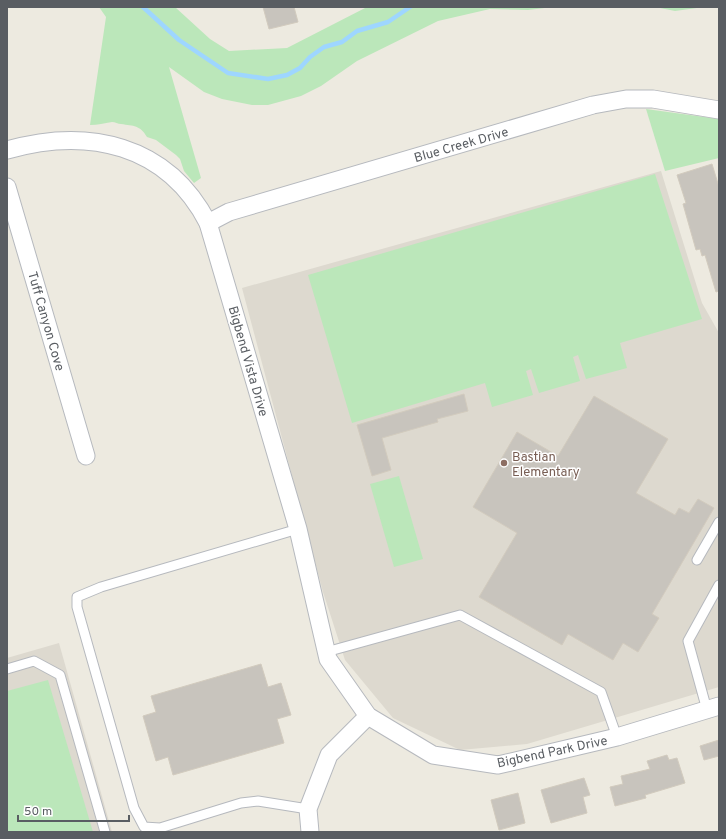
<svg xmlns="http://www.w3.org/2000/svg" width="726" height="839" font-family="Overpass,sans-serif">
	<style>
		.education { fill: #ddd9cf }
		.green { fill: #bbe7ba }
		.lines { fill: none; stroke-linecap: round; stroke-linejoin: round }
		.stream { stroke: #9ed6ff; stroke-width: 4.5 }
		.building { fill: #c8c4bd; stroke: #d2cbbe }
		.service-casing { stroke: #b6b9be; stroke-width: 11 }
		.minor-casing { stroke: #b6b9be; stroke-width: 19 }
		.service { stroke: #fff; stroke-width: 9 }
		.minor { stroke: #fff; stroke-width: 17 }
		.education-dot { fill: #8d6e63; stroke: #fff; stroke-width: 1.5 }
		.labels { text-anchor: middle; stroke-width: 3; stroke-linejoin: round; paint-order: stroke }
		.street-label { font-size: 13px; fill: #595d62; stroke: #fff }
		.education-label { font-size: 13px; fill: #785e54; stroke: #fff; text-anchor: start }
	</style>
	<rect width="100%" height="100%" fill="#edeae0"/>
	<!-- education -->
	<g class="education">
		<path d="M 661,171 L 702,303 L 719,333 L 719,687 L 527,744 L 460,750 L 393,718 L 345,660 L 323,592 L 242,288 Z"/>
		<path d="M 59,643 L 112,832 L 7,832 L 7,658 Z"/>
	</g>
	<!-- green -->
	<g class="green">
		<path d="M 99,7 L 175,7 L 210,39 L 229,51 L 287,48 L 367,7 L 553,7 L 528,10 L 490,9 L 438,21 L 357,61 L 321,86 L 301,96 L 268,105 L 252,105 L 222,99 L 204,92 L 169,67 L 201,178 L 194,183 L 184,171 L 180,159 L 176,155 L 156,140 L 147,137 C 140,125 134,126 121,124 C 118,124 115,122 112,122 C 104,123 98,125 90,125 L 106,17 Z"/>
		<path d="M 655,7 L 704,7 L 675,11 Z"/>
		<path d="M 646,109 L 719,119 L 719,158 L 665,171 Z"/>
		<path d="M 655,174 L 702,319 L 620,343 L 627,368 L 586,379 L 578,355 L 573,357 L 580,381 L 539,393 L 531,369 L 526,371 L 533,395 L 492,407 L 485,383 L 352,423 L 308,275 Z"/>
		<path d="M 399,476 L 423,559 L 394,567 L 370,484 Z"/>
		<path d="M 48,680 L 93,832 L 7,832 L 7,691 Z"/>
	</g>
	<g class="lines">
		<!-- stream -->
		<path class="stream" d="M 143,7 L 179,40 L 228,73 L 268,79 L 287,75 L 300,68 L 310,57 L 324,47 L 342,42 L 357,31 L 388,22 L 410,7"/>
	</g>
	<!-- building -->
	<g class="building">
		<path d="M 263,7 L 294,7 L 298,22 L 269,29 Z"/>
		<path d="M 712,164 L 719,187 L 719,291 L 716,292 L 705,255 L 702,256 L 700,249 L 696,250 L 683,204 L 686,203 L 677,175 Z"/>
		<path d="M 464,394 L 468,411 L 437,419 L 438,422 L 382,438 L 391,470 L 372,476 L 357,425 Z"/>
		<path d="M 594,396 L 668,439 L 636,493 L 675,515 L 679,508 L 689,513 L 698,499 L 714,508 L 652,614 L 659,618 L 638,652 L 623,643 L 613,660 L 568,634 L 562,645 L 479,597 L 517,533 L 473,507 L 517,432 L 558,456 Z"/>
		<path d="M 261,664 L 268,687 L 281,683 L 291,715 L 277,719 L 284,743 L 173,775 L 168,757 L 156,761 L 143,716 L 156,712 L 151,696 Z"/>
		<path d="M 719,740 L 719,756 L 704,760 L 700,746 Z"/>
		<path d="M 667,755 L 669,760 L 677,758 L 685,783 L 645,795 L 646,798 L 615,806 L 610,787 L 623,784 L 621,776 L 650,769 L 647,761 Z"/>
		<path d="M 584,778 L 590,795 L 583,797 L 587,813 L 551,823 L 541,790 Z"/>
		<path d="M 518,793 L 525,823 L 499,830 L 491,800 Z"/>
	</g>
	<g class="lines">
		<!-- service casing -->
		<g class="service-casing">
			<g id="service">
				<path d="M 298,529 L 101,587 L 77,597 L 77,607 L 134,808 L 144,827 L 160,828 L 241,803 L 258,801 L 308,809"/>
				<path d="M 697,560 L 719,522"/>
				<path d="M 326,652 L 460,615 L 601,692 L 617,737"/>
				<path d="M 7,669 L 34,661 L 60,675 L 105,832"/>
				<path d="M 707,710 L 688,641 L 719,585"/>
			</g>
		</g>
		<!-- minor casing -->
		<g class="minor-casing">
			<g id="minor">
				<path d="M 7,150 C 88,127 167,144 208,223 L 298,529 L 328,659 L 368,716 L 433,755 L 498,765 L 617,737 L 719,706"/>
				<path d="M 7,187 L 86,456"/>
				<path d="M 208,223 L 229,212 L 593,105 L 626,99 L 653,99 L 719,110"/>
				<path d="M 310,832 L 308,809 L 329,755 L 368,716"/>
			</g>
		</g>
		<!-- service -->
		<use href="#service" class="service"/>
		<!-- minor -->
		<use href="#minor" class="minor"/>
	</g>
	<!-- markers -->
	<circle class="education-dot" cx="504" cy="463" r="4"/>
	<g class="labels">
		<!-- street labels -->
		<g class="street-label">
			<text transform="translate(461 144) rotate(-16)" y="5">Blue Creek Drive</text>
			<text transform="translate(47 321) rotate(74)" y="5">Tuff Canyon Cove</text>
			<text transform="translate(249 361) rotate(74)" y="5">Bigbend Vista Drive</text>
			<text transform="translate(552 751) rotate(-12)" y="5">Bigbend Park Drive</text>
		</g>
		<!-- education labels -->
		<g class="education-label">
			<text x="512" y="461">Bastian<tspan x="512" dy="15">Elementary</tspan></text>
		</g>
	</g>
	<!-- border -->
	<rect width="726" height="839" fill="none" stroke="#595d62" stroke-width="16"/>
	<!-- scale -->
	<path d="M18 815v6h111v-6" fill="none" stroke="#595d62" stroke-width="2"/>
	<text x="24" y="815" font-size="12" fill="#595d62" stroke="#ffffff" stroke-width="3" paint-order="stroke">50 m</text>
</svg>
